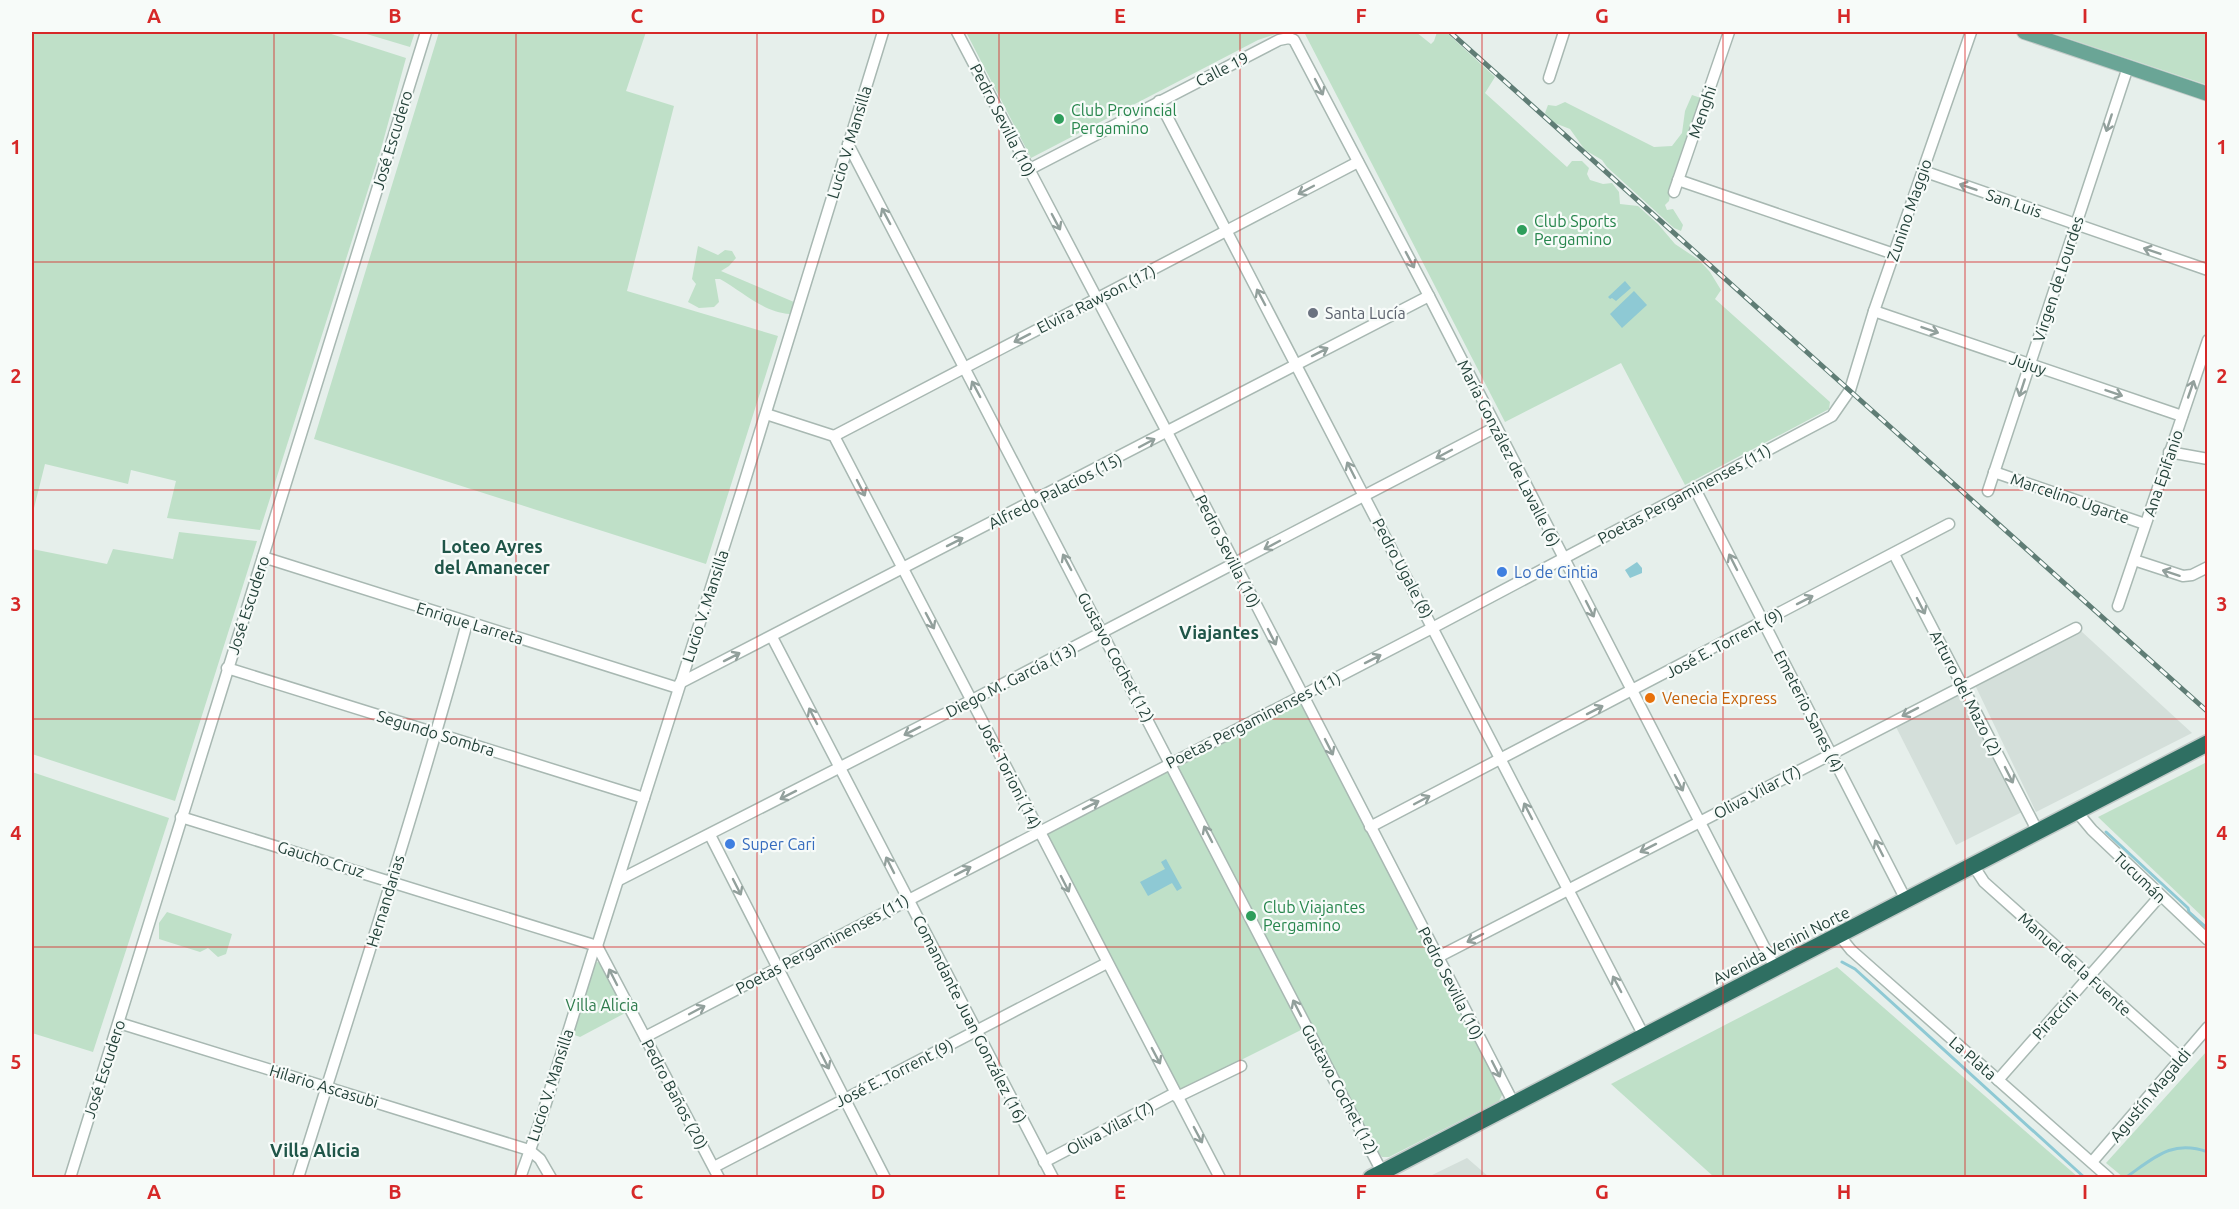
<svg xmlns="http://www.w3.org/2000/svg" width="2239" height="1209" font-family="Ubuntu,sans-serif">
	<style>
		.built { fill: #d4dfda }
		.green { fill: #bfe0c8 }
		.water { fill: #8ec9d4 }
		.lines { fill: none; stroke-linecap: round; stroke-linejoin: round }
		.stream { stroke: #8ec9d4; stroke-width: 3 }
		.minor-casing { stroke: #a8b8b2; stroke-width: 13 }
		.major-casing { stroke: #c2cac8; stroke-width: 16 }
		.highway-casing { stroke: #c2cac8; stroke-width: 19 }
		.minor { stroke: #fff; stroke-width: 10 }
		.major { stroke: #6aa596; stroke-width: 14 }
		.highway { stroke: #2f6f62; stroke-width: 16 }
		.rail-casing { stroke: #5f7d75; stroke-width: 5 }
		.rail { stroke: #f7fbf9; stroke-width: 3; stroke-dasharray: 9; stroke-linecap: butt }
		.oneway { stroke: #92a09c }
		.grid { fill: none; stroke: #d62828; stroke-width: 1.5; stroke-opacity: 0.55 }
		.leisure-dot { fill: #2e9e5b; stroke: #f7fbf9; stroke-width: 2 }
		.worship-dot { fill: #6b7280; stroke: #f7fbf9; stroke-width: 2 }
		.shop-dot { fill: #3f7fe0; stroke: #f7fbf9; stroke-width: 2 }
		.food-dot { fill: #e8710a; stroke: #f7fbf9; stroke-width: 2 }
		.labels { text-anchor: middle; stroke-width: 4.5; stroke-linejoin: round; paint-order: stroke }
		.street-label { font-size: 16px; fill: #24423a; stroke: #f7fbf9 }
		.leisure-label { font-size: 16px; fill: #27864d; stroke: #f7fbf9; text-anchor: start }
		.worship-label { font-size: 16px; fill: #5b616d; stroke: #f7fbf9; text-anchor: start }
		.shop-label { font-size: 16px; fill: #366cbe; stroke: #f7fbf9; text-anchor: start }
		.food-label { font-size: 16px; fill: #c56008; stroke: #f7fbf9; text-anchor: start }
		.park-label { font-size: 16px; fill: #2d7a4b; stroke: #f7fbf9 }
		.neighbourhood-label { font-size: 18px; font-weight: bold; fill: #1f5548; stroke: #f7fbf9 }
		.neatline { fill: none; stroke: #d62828; stroke-width: 2 }
		.grid-label { font-size: 20px; text-anchor: middle; font-weight: bold; fill: #d62828 }
	</style>
	<rect width="100%" height="100%" fill="#e6efeb"/>
	<!-- built -->
	<g class="built">
		<path d="M 2081,631 L 2192,733 L 2036,812 L 1975,685 Z"/>
		<path d="M 1962,689 L 2024,811 L 1956,845 L 1894,723 Z"/>
		<path d="M 1467,1158 L 1489,1177 L 1428,1177 Z"/>
	</g>
	<!-- green -->
	<g class="green">
		<path d="M 32,32 L 325,32 L 406,58 L 381,149 L 260,530 L 167,518 L 176,481 L 131,470 L 128,484 L 45,464 L 32,516 Z"/>
		<path d="M 360,32 L 415,32 L 410,47 Z"/>
		<path d="M 439,32 L 646,32 L 626,91 L 674,106 L 627,291 L 778,336 L 706,564 L 314,439 Z"/>
		<path d="M 966,32 L 1282,32 L 1258,40 L 1031,158 Z"/>
		<path d="M 1304,32 L 1416,32 L 1431,44 L 1434,41 L 1437,32 L 1446,32 L 1495,77 L 1485,93 L 1567,167 L 1572,161 L 1582,161 L 1589,168 L 1587,174 L 1590,180 L 1603,184 L 1612,183 L 1619,192 L 1620,204 L 1638,206 L 1658,224 L 1675,244 L 1699,260 L 1710,272 L 1721,290 L 1715,299 L 1830,402 L 1829,409 L 1685,485 L 1621,363 L 1505,422 Z"/>
		<path d="M 2049,32 L 2207,32 L 2207,85 Z"/>
		<path d="M 1692,95 L 1701,98 L 1677,174 L 1673,176 L 1669,201 L 1665,205 L 1667,210 L 1673,209 L 1683,225 L 1681,231 L 1674,228 L 1607,167 L 1602,160 L 1585,150 L 1570,129 L 1552,122 L 1545,113 L 1548,105 L 1556,106 L 1565,102 L 1654,147 L 1672,146 L 1682,133 L 1685,111 Z"/>
		<path d="M 698,246 L 718,255 L 725,250 L 732,251 L 736,258 L 729,266 L 721,271 L 794,302 L 790,314 C 763,312 743,292 720,279 L 715,279 L 719,302 L 714,307 L 699,308 L 688,302 L 696,284 L 692,279 Z"/>
		<path d="M 179,532 L 257,541 L 175,801 L 32,754 L 32,549 L 107,564 L 113,549 L 173,559 Z"/>
		<path d="M 1297,703 L 1302,705 L 1503,1093 L 1499,1101 L 1389,1157 L 1382,1157 L 1378,1152 L 1311,1025 L 1179,1091 L 1047,837 L 1047,833 Z"/>
		<path d="M 2207,762 L 2207,921 L 2098,817 Z"/>
		<path d="M 32,772 L 169,818 L 93,1052 L 32,1033 Z"/>
		<path d="M 167,912 L 232,934 L 226,954 L 218,957 L 208,948 L 200,952 L 159,939 L 159,923 Z"/>
		<path d="M 597,962 L 600,963 L 627,1012 L 580,1037 L 572,1034 L 595,963 Z"/>
		<path d="M 1837,967 L 2078,1177 L 1714,1177 L 1611,1084 Z"/>
		<path d="M 2207,1051 L 2207,1177 L 2123,1177 L 2106,1163 Z"/>
	</g>
	<!-- water -->
	<g class="water">
		<path d="M 1625,281 L 1631,288 L 1616,301 L 1612,298 L 1610,299 L 1608,297 Z"/>
		<path d="M 1634,291 L 1647,305 L 1622,328 L 1610,314 Z"/>
		<path d="M 1637,562 L 1642,568 L 1642,573 L 1630,578 L 1625,570 Z"/>
		<path d="M 1166,859 L 1182,888 L 1177,891 L 1172,883 L 1148,896 L 1140,882 L 1165,869 L 1161,862 Z"/>
	</g>
	<g class="lines">
		<!-- stream -->
		<g class="stream">
			<path d="M 2106,832 L 2188,908 L 2189,912 L 2208,929"/>
			<path d="M 1842,962 L 1855,969 L 2085,1178"/>
			<path d="M 2125,1178 C 2154,1158 2171,1139 2208,1152"/>
		</g>
		<!-- minor casing -->
		<g class="minor-casing">
			<g id="minor">
				<path d="M 957,32 L 1167,432 L 1514,1104"/>
				<path d="M 1549,78 L 1564,32"/>
				<path d="M 1159,101 L 1644,1036"/>
				<path d="M 848,144 L 1382,1172"/>
				<path d="M 1028,170 L 1279,40 L 1289,38 L 1294,40 L 1430,298 L 1775,968"/>
				<path d="M 1923,171 L 2208,270"/>
				<path d="M 1678,180 L 1894,254"/>
				<path d="M 1674,192 L 1729,32"/>
				<path d="M 1874,311 L 2182,416"/>
				<path d="M 766,414 L 834,436 L 1220,1178"/>
				<path d="M 834,436 L 1358,162"/>
				<path d="M 2169,452 L 2208,459"/>
				<path d="M 1994,472 L 2145,524"/>
				<path d="M 1695,489 L 1906,900"/>
				<path d="M 1988,491 L 2128,67"/>
				<path d="M 1894,554 L 2038,832"/>
				<path d="M 263,557 L 678,688"/>
				<path d="M 2134,560 L 2183,576 L 2192,575 L 2208,567"/>
				<path d="M 2118,606 L 2208,340"/>
				<path d="M 772,637 L 1053,1178"/>
				<path d="M 227,668 L 644,798"/>
				<path d="M 680,683 L 1429,296"/>
				<path d="M 2077,812 L 2092,830 L 2208,940"/>
				<path d="M 181,817 L 597,946 L 719,1178"/>
				<path d="M 1370,827 L 1949,524"/>
				<path d="M 710,835 L 885,1178"/>
				<path d="M 1973,865 L 1984,882 L 2181,1058"/>
				<path d="M 619,880 L 972,700 L 1496,427"/>
				<path d="M 1839,935 L 1851,950 L 2109,1178"/>
				<path d="M 1438,957 L 2076,628"/>
				<path d="M 119,1023 L 529,1150 L 540,1159 L 551,1178"/>
				<path d="M 645,1037 L 1434,627 L 1832,416 L 1850,390 L 1874,311 L 1971,32"/>
				<path d="M 1998,1080 L 2160,896"/>
				<path d="M 1177,1097 L 1241,1066"/>
				<path d="M 1044,1162 L 1175,1093"/>
				<path d="M 2092,1162 L 2208,1027"/>
				<path d="M 714,1167 L 1107,963"/>
				<path d="M 70,1178 L 426,32"/>
				<path d="M 298,1178 C 356,993 416,809 467,623"/>
				<path d="M 520,1178 L 541,1119 L 593,952 L 597,946 L 742,490 L 883,32"/>
			</g>
		</g>
		<!-- major casing -->
		<g class="major-casing">
			<path id="major" d="M 2024,32 L 2208,94"/>
		</g>
		<!-- highway casing -->
		<g class="highway-casing">
			<path id="highway" d="M 1371,1178 L 2208,743"/>
		</g>
		<!-- minor -->
		<use href="#minor" class="minor"/>
		<!-- major -->
		<use href="#major" class="major"/>
		<!-- highway -->
		<use href="#highway" class="highway"/>
		<!-- rail casing -->
		<g class="rail-casing">
			<path id="rail" d="M 1450,32 L 2208,712"/>
		</g>
		<!-- rail -->
		<use href="#rail" class="rail"/>
	</g>
	<!-- one-way arrows -->
	<defs><path id="oneway-shaft" d="M-6 0H5M1.5-3L5.5 0L1.5 3" fill="none" stroke-width="1.6" stroke-linecap="round" stroke-linejoin="round" transform="scale(1.5)"/></defs>
	<g class="oneway">
		<use href="#oneway-shaft" transform="translate(1319 87) rotate(63)"/>
		<use href="#oneway-shaft" transform="translate(2109 123) rotate(108)"/>
		<use href="#oneway-shaft" transform="translate(1968 187) rotate(-161)"/>
		<use href="#oneway-shaft" transform="translate(1306 190) rotate(152)"/>
		<use href="#oneway-shaft" transform="translate(886 216) rotate(-118)"/>
		<use href="#oneway-shaft" transform="translate(1056 222) rotate(62)"/>
		<use href="#oneway-shaft" transform="translate(2152 251) rotate(-161)"/>
		<use href="#oneway-shaft" transform="translate(1410 260) rotate(62)"/>
		<use href="#oneway-shaft" transform="translate(1261 297) rotate(-118)"/>
		<use href="#oneway-shaft" transform="translate(1930 330) rotate(19)"/>
		<use href="#oneway-shaft" transform="translate(1022 338) rotate(153)"/>
		<use href="#oneway-shaft" transform="translate(1320 352) rotate(-27)"/>
		<use href="#oneway-shaft" transform="translate(2022 388) rotate(108)"/>
		<use href="#oneway-shaft" transform="translate(976 389) rotate(-118)"/>
		<use href="#oneway-shaft" transform="translate(2191 389) rotate(-71)"/>
		<use href="#oneway-shaft" transform="translate(2114 393) rotate(19)"/>
		<use href="#oneway-shaft" transform="translate(1147 443) rotate(-28)"/>
		<use href="#oneway-shaft" transform="translate(1444 454) rotate(152)"/>
		<use href="#oneway-shaft" transform="translate(1351 470) rotate(-117)"/>
		<use href="#oneway-shaft" transform="translate(861 488) rotate(63)"/>
		<use href="#oneway-shaft" transform="translate(955 542) rotate(-27)"/>
		<use href="#oneway-shaft" transform="translate(1272 545) rotate(152)"/>
		<use href="#oneway-shaft" transform="translate(1067 562) rotate(-118)"/>
		<use href="#oneway-shaft" transform="translate(1733 562) rotate(-117)"/>
		<use href="#oneway-shaft" transform="translate(2171 573) rotate(-162)"/>
		<use href="#oneway-shaft" transform="translate(1805 600) rotate(-27)"/>
		<use href="#oneway-shaft" transform="translate(1921 606) rotate(63)"/>
		<use href="#oneway-shaft" transform="translate(1590 609) rotate(63)"/>
		<use href="#oneway-shaft" transform="translate(930 621) rotate(62)"/>
		<use href="#oneway-shaft" transform="translate(1272 637) rotate(63)"/>
		<use href="#oneway-shaft" transform="translate(732 657) rotate(-27)"/>
		<use href="#oneway-shaft" transform="translate(1373 659) rotate(-27)"/>
		<use href="#oneway-shaft" transform="translate(1595 710) rotate(-27)"/>
		<use href="#oneway-shaft" transform="translate(1910 712) rotate(153)"/>
		<use href="#oneway-shaft" transform="translate(813 716) rotate(-117)"/>
		<use href="#oneway-shaft" transform="translate(912 731) rotate(153)"/>
		<use href="#oneway-shaft" transform="translate(1329 747) rotate(63)"/>
		<use href="#oneway-shaft" transform="translate(2009 775) rotate(63)"/>
		<use href="#oneway-shaft" transform="translate(1679 783) rotate(63)"/>
		<use href="#oneway-shaft" transform="translate(788 795) rotate(153)"/>
		<use href="#oneway-shaft" transform="translate(1422 800) rotate(-28)"/>
		<use href="#oneway-shaft" transform="translate(1091 805) rotate(-27)"/>
		<use href="#oneway-shaft" transform="translate(1528 811) rotate(-117)"/>
		<use href="#oneway-shaft" transform="translate(1208 834) rotate(-117)"/>
		<use href="#oneway-shaft" transform="translate(1648 848) rotate(153)"/>
		<use href="#oneway-shaft" transform="translate(1879 848) rotate(-117)"/>
		<use href="#oneway-shaft" transform="translate(890 865) rotate(-117)"/>
		<use href="#oneway-shaft" transform="translate(963 871) rotate(-27)"/>
		<use href="#oneway-shaft" transform="translate(1065 884) rotate(63)"/>
		<use href="#oneway-shaft" transform="translate(737 887) rotate(63)"/>
		<use href="#oneway-shaft" transform="translate(1475 938) rotate(153)"/>
		<use href="#oneway-shaft" transform="translate(613 977) rotate(-117)"/>
		<use href="#oneway-shaft" transform="translate(1617 984) rotate(-118)"/>
		<use href="#oneway-shaft" transform="translate(1297 1008) rotate(-117)"/>
		<use href="#oneway-shaft" transform="translate(697 1010) rotate(-28)"/>
		<use href="#oneway-shaft" transform="translate(1156 1056) rotate(62)"/>
		<use href="#oneway-shaft" transform="translate(825 1061) rotate(63)"/>
		<use href="#oneway-shaft" transform="translate(1496 1069) rotate(63)"/>
		<use href="#oneway-shaft" transform="translate(1198 1135) rotate(62)"/>
	</g>
	<!-- grid -->
	<path class="grid" d="M 274,32 L 274,1178M 516,32 L 516,1178M 757,32 L 757,1178M 999,32 L 999,1178M 1240,32 L 1240,1178M 1482,32 L 1482,1178M 1723,32 L 1723,1178M 1965,32 L 1965,1178M 32,262 L 2208,262M 32,490 L 2208,490M 32,719 L 2208,719M 32,947 L 2208,947"/>
	<!-- markers -->
	<g class="leisure-dot">
		<circle cx="1059" cy="119" r="6"/>
		<circle cx="1522" cy="230" r="6"/>
		<circle cx="1251" cy="916" r="6"/>
	</g>
	<circle class="worship-dot" cx="1313" cy="313" r="6"/>
	<g class="shop-dot">
		<circle cx="1502" cy="572" r="6"/>
		<circle cx="730" cy="844" r="6"/>
	</g>
	<circle class="food-dot" cx="1650" cy="698" r="6"/>
	<g class="labels">
		<!-- street labels -->
		<g class="street-label">
			<text transform="translate(1222 69) rotate(-27)" y="6">Calle 19</text>
			<text transform="translate(1702 112) rotate(-71)" y="6">Menghi</text>
			<text transform="translate(1003 120) rotate(63)" y="6">Pedro Sevilla (10)</text>
			<text transform="translate(392 140) rotate(-73)" y="6">José Escudero</text>
			<text transform="translate(849 142) rotate(-73)" y="6">Lucio V. Mansilla</text>
			<text transform="translate(2014 203) rotate(19)" y="6">San Luis</text>
			<text transform="translate(1909 210) rotate(-71)" y="6">Zunino Maggio</text>
			<text transform="translate(2058 279) rotate(-72)" y="6">Virgen de Lourdes</text>
			<text transform="translate(1096 299) rotate(-27)" y="6">Elvira Rawson (17)</text>
			<text transform="translate(2028 364) rotate(19)" y="6">Jujuy</text>
			<text transform="translate(1509 453) rotate(63)" y="6">María González de Lavalle (6)</text>
			<text transform="translate(2163 473) rotate(-71)" y="6">Ana Epifanio</text>
			<text transform="translate(1055 491) rotate(-27)" y="6">Alfredo Palacios (15)</text>
			<text transform="translate(1684 494) rotate(-28)" y="6">Poetas Pergaminenses (11)</text>
			<text transform="translate(2070 498) rotate(19)" y="6">Marcelino Ugarte</text>
			<text transform="translate(1228 551) rotate(63)" y="6">Pedro Sevilla (10)</text>
			<text transform="translate(1403 568) rotate(62)" y="6">Pedro Ugale (8)</text>
			<text transform="translate(248 605) rotate(-72)" y="6">José Escudero</text>
			<text transform="translate(705 606) rotate(-72)" y="6">Lucio V. Mansilla</text>
			<text transform="translate(470 623) rotate(17)" y="6">Enrique Larreta</text>
			<text transform="translate(1724 643) rotate(-28)" y="6">José E. Torrent (9)</text>
			<text transform="translate(1116 657) rotate(62)" y="6">Gustavo Cochet (12)</text>
			<text transform="translate(1011 680) rotate(-27)" y="6">Diego M. García (13)</text>
			<text transform="translate(1966 693) rotate(63)" y="6">Arturo del Mazo (2)</text>
			<text transform="translate(1809 711) rotate(63)" y="6">Emeterio Sanes (4)</text>
			<text transform="translate(1253 720) rotate(-27)" y="6">Poetas Pergaminenses (11)</text>
			<text transform="translate(436 733) rotate(17)" y="6">Segundo Sombra</text>
			<text transform="translate(1010 775) rotate(63)" y="6">José Torioni (14)</text>
			<text transform="translate(1757 792) rotate(-28)" y="6">Oliva Vilar (7)</text>
			<text transform="translate(321 859) rotate(17)" y="6">Gaucho Cruz</text>
			<text transform="translate(2140 877) rotate(44)" y="6">Tucumán</text>
			<text transform="translate(385 901) rotate(-73)" y="6">Hernandarias</text>
			<text transform="translate(822 944) rotate(-28)" y="6">Poetas Pergaminenses (11)</text>
			<text transform="translate(1781 945) rotate(-27)" y="6">Avenida Venini Norte</text>
			<text transform="translate(2075 964) rotate(42)" y="6">Manuel de la Fuente</text>
			<text transform="translate(1451 983) rotate(63)" y="6">Pedro Sevilla (10)</text>
			<text transform="translate(2055 1015) rotate(-48)" y="6">Piraccini</text>
			<text transform="translate(970 1019) rotate(63)" y="6">Comandante Juan González (16)</text>
			<text transform="translate(1973 1058) rotate(41)" y="6">La Plata</text>
			<text transform="translate(104 1069) rotate(-72)" y="6">José Escudero</text>
			<text transform="translate(894 1073) rotate(-27)" y="6">José E. Torrent (9)</text>
			<text transform="translate(550 1085) rotate(-72)" y="6">Lucio V. Mansilla</text>
			<text transform="translate(324 1086) rotate(17)" y="6">Hilario Ascasubi</text>
			<text transform="translate(1340 1089) rotate(62)" y="6">Gustavo Cochet (12)</text>
			<text transform="translate(675 1094) rotate(62)" y="6">Pedro Baños (20)</text>
			<text transform="translate(2150 1095) rotate(-50)" y="6">Agustín Magaldi</text>
			<text transform="translate(1110 1128) rotate(-28)" y="6">Oliva Vilar (7)</text>
		</g>
		<!-- leisure labels -->
		<g class="leisure-label">
			<text x="1071" y="116">Club Provincial<tspan x="1071" dy="18">Pergamino</tspan></text>
			<text x="1534" y="227">Club Sports<tspan x="1534" dy="18">Pergamino</tspan></text>
			<text x="1263" y="913">Club Viajantes<tspan x="1263" dy="18">Pergamino</tspan></text>
		</g>
		<!-- worship labels -->
		<g class="worship-label">
			<text x="1325" y="319">Santa Lucía</text>
		</g>
		<!-- shop labels -->
		<g class="shop-label">
			<text x="1514" y="578">Lo de Cintia</text>
			<text x="742" y="850">Super Cari</text>
		</g>
		<!-- food labels -->
		<g class="food-label">
			<text x="1662" y="704">Venecia Express</text>
		</g>
		<!-- park labels -->
		<g class="park-label">
			<text x="602" y="1011">Villa Alicia</text>
		</g>
		<!-- neighbourhood labels -->
		<g class="neighbourhood-label">
			<text x="492" y="553">Loteo Ayres<tspan x="492" dy="21">del Amanecer</tspan></text>
			<text x="1219" y="639">Viajantes</text>
			<text x="315" y="1157">Villa Alicia</text>
		</g>
	</g>
	<!-- border -->
	<rect width="2239" height="1209" fill="none" stroke="#f7fbf9" stroke-width="66"/>
	<rect x="33" y="33" width="2173" height="1143" class="neatline"/>
	<g class="grid-label">
		<text x="154" y="23">A</text>
		<text x="395" y="23">B</text>
		<text x="637" y="23">C</text>
		<text x="878" y="23">D</text>
		<text x="1120" y="23">E</text>
		<text x="1361" y="23">F</text>
		<text x="1602" y="23">G</text>
		<text x="1844" y="23">H</text>
		<text x="2085" y="23">I</text>
		<text x="16" y="154">1</text>
		<text x="2222" y="154">1</text>
		<text x="16" y="383">2</text>
		<text x="2222" y="383">2</text>
		<text x="16" y="611">3</text>
		<text x="2222" y="611">3</text>
		<text x="16" y="840">4</text>
		<text x="2222" y="840">4</text>
		<text x="16" y="1069">5</text>
		<text x="2222" y="1069">5</text>
		<text x="154" y="1199">A</text>
		<text x="395" y="1199">B</text>
		<text x="637" y="1199">C</text>
		<text x="878" y="1199">D</text>
		<text x="1120" y="1199">E</text>
		<text x="1361" y="1199">F</text>
		<text x="1602" y="1199">G</text>
		<text x="1844" y="1199">H</text>
		<text x="2085" y="1199">I</text>
	</g>
</svg>
